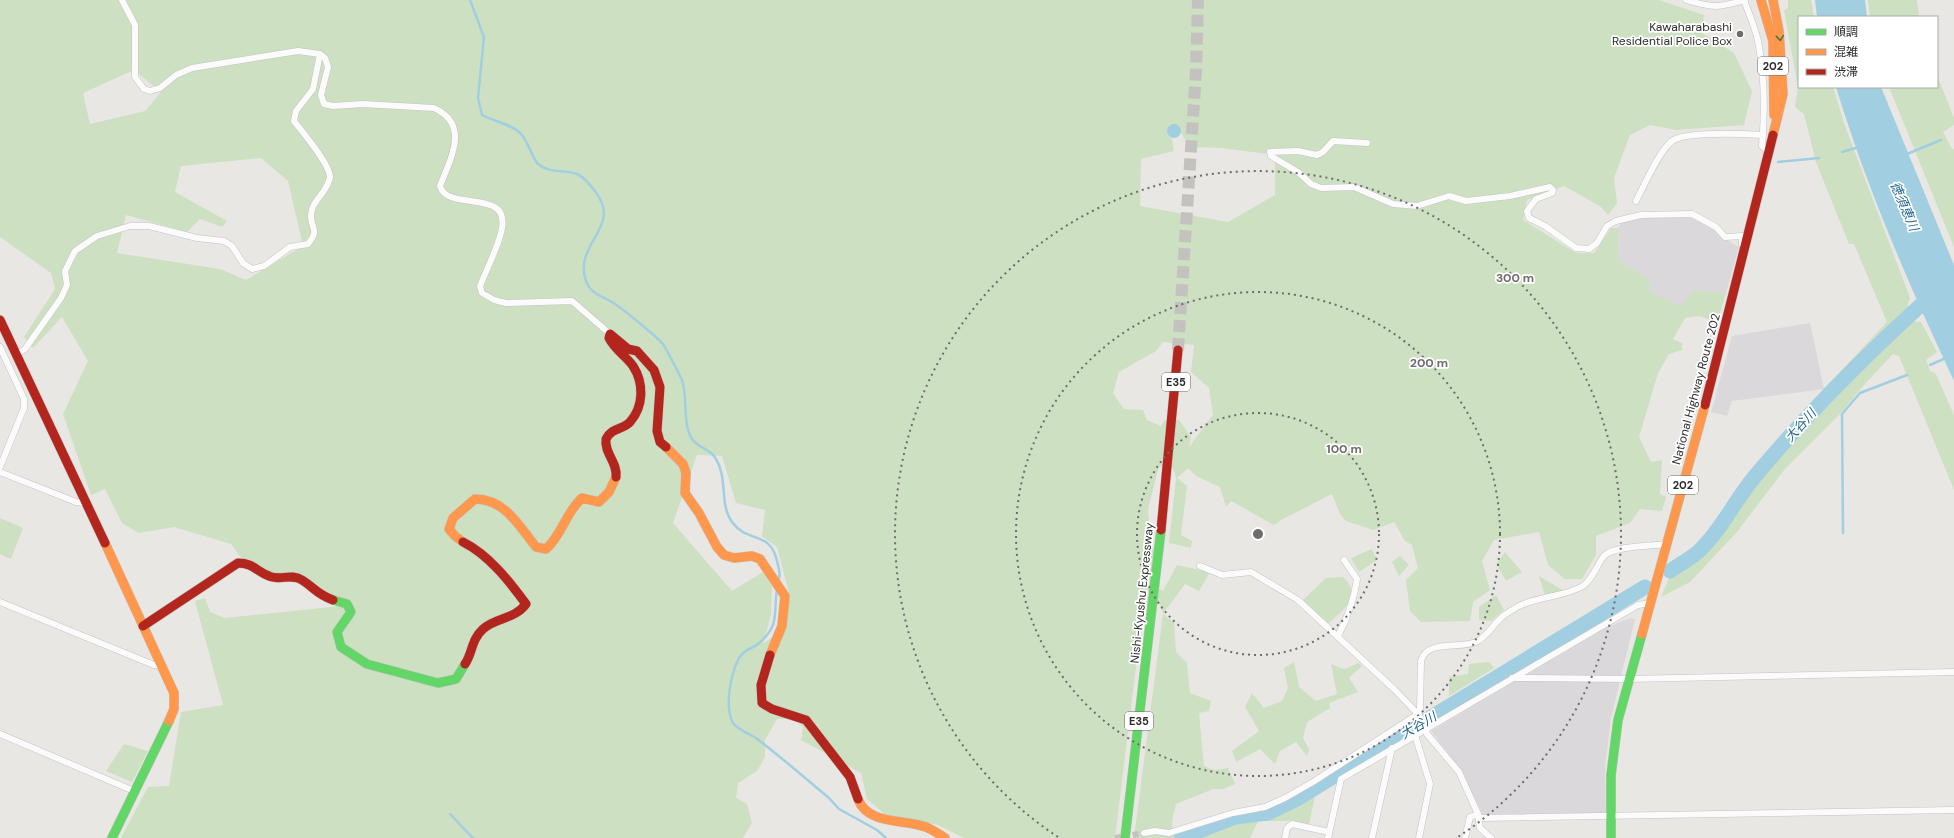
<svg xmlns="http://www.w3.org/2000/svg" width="1954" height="838" font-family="'DM Sans','Noto Sans JP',sans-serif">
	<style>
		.industrial { fill: #dad8da }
		.green { fill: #cde0c1; fill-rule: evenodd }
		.water { fill: #a1cfe1 }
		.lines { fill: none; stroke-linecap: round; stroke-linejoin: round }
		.stream { stroke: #a1cfe1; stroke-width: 2.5 }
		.river { stroke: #a1cfe1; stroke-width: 15 }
		.street-tunnel { stroke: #c3c2bf; stroke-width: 6; stroke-dasharray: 6 3; stroke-linecap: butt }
		.highway-tunnel { stroke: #c3c2bf; stroke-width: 12; stroke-dasharray: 12 6; stroke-linecap: butt }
		.street-casing { stroke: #c4c3c3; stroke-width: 7 }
		.fast-casing { stroke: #c4c3c3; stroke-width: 10 }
		.slow-casing { stroke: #c4c3c3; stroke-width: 10 }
		.jam-casing { stroke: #c4c3c3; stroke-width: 10 }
		.street { stroke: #fcfbfb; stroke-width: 6 }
		.fast { stroke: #63d668; stroke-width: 9 }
		.slow { stroke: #ff974d; stroke-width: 9 }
		.jam { stroke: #b3261e; stroke-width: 9 }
		.oneway { stroke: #457847 }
		.ring { fill: none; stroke: #6e6d6c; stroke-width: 2; stroke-dasharray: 2 4 }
		.poi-dot { fill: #6e6d6c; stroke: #fff; stroke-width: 1.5 }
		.labels { text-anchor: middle; stroke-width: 3.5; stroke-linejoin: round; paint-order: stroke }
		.shield { fill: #fff; stroke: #6b6b6b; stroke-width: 1 }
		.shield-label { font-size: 11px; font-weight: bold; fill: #2c2c2c }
		.poi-label { font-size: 12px; fill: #2c2c2c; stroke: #fff; text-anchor: end }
		.street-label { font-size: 12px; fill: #2c2c2c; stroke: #fff }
		.water-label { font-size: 13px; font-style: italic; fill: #1f658e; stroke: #fff }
		.centre { fill: #6e6d6c; stroke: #fff; stroke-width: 2 }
		.ring-label { font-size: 12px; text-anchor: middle; font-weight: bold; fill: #6e6d6c; stroke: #fff; stroke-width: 3.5; stroke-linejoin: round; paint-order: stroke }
	</style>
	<rect width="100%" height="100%" fill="#e9e7e4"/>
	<!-- industrial -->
	<g class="industrial">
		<path d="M 1674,215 L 1692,217 L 1715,230 L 1723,238 L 1739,247 L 1726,293 L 1711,292 L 1681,307 L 1648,292 L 1649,279 L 1619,261 L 1618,228 L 1622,220 Z"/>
		<path d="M 1810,323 L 1824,389 L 1732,401 L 1727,416 L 1711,412 L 1732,336 Z"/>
		<path d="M 1630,618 L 1635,619 L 1611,718 L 1605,767 L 1606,813 L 1483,815 L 1462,772 L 1431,731 L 1603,629 Z"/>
	</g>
	<!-- green -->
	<g class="green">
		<path d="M 0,0 L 1659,0 L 1704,15 L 1702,33 L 1734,53 L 1752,91 L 1744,125 L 1676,130 L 1650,125 L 1630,135 L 1614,178 L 1617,203 L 1608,215 L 1600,206 L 1564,186 L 1527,200 L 1523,220 L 1576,253 L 1594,253 L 1611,228 L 1618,228 L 1619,261 L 1649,279 L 1649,292 L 1681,306 L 1694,290 L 1726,293 L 1717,322 L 1699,316 L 1685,318 L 1673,339 L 1682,343 L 1682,350 L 1669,354 L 1658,373 L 1639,437 L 1651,462 L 1662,460 L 1660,494 L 1666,497 L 1662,511 L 1640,509 L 1630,523 L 1596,536 L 1596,555 L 1582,579 L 1565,579 L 1548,565 L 1539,532 L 1494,540 L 1482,561 L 1490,590 L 1473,602 L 1470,621 L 1421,622 L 1410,611 L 1406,580 L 1418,568 L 1412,545 L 1405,541 L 1394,522 L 1373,530 L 1346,521 L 1340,514 L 1332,494 L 1283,519 L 1274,525 L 1231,501 L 1226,507 L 1220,487 L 1196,476 L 1188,468 L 1177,478 L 1187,486 L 1181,535 L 1192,541 L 1191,548 L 1169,543 L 1176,478 L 1173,468 L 1159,466 L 1148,509 L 1151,546 L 1164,550 L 1151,585 L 1163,591 L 1177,565 L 1210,572 L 1199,591 L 1185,584 L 1163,614 L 1174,622 L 1176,652 L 1187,663 L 1190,693 L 1211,701 L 1209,711 L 1199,713 L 1204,766 L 1214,770 L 1228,768 L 1235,784 L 1224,789 L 1213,789 L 1176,804 L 1172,821 L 1173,838 L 1134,838 L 1163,614 L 1160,604 L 1144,602 L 1115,838 L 964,838 L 938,825 L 886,815 L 867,799 L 861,773 L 801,740 L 803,727 L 794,719 L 777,719 L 765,740 L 765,757 L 757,771 L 738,783 L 736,798 L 747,804 L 752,823 L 743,838 L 121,838 L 148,787 L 169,786 L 181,712 L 223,705 L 195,601 L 205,598 L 210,612 L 225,618 L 340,606 L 297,580 L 277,583 L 248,567 L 231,544 L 174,527 L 139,533 L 122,523 L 105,489 L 91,495 L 63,414 L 88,361 L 62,317 L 33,348 L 24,337 L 55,289 L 51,273 L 0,237 ZM 134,70 L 161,92 L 145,111 L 90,124 L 83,93 ZM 1180,128 L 1181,133 L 1190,147 L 1221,148 L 1275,155 L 1275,195 L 1228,222 L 1140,206 L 1141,159 L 1174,151 L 1172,139 L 1167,134 ZM 261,158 L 288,181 L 303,246 L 246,280 L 220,269 L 117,253 L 126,215 L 187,232 L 200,219 L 222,227 L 227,221 L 175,192 L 181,166 ZM 1163,342 L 1194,345 L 1191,372 L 1209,388 L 1213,415 L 1189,447 L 1191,437 L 1179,420 L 1165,420 L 1161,426 L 1147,420 L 1143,410 L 1124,409 L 1113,393 L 1119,372 L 1156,351 ZM 697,455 L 722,456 L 736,503 L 765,510 L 762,536 L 777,547 L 789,593 L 785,627 L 763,644 L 771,615 L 772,587 L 763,572 L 732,591 L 673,523 Z"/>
		<path d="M 1788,0 L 1811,0 L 1814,17 L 1799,17 L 1799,87 L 1833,87 L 1844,123 L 1910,298 L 1906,311 L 1824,389 L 1887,322 L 1854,244 L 1849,244 L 1816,162 L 1804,114 L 1795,107 L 1798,87 L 1784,10 L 1788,8 Z"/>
		<path d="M 1868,0 L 1917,0 L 1919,17 L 1870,17 Z"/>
		<path d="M 1937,75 L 1954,118 L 1954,125 L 1943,132 L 1952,149 L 1954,149 L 1954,247 L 1889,87 L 1937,87 Z"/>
		<path d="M 1909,321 L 1921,322 L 1937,352 L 1926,360 L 1930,371 L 1936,374 L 1954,415 L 1954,490 L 1899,356 L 1893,354 L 1864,385 L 1840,414 L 1784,470 L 1737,532 L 1690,582 L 1661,597 L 1669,578 L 1704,554 L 1758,479 L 1832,396 Z"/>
		<path d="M 0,518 L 23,528 L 11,559 L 0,554 Z"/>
		<path d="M 1372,549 L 1377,560 L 1359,572 L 1351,558 Z"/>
		<path d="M 1505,552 L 1522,572 L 1506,581 L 1496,564 Z"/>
		<path d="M 1400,556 L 1409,565 L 1399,576 L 1392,562 Z"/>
		<path d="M 1539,576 L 1564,591 L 1545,596 Z"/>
		<path d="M 1343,577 C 1364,596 1343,610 1328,624 L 1303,600 L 1326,578 Z"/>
		<path d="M 1496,595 L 1504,610 L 1491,621 L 1479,620 L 1479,607 Z"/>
		<path d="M 1294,662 L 1299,687 L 1316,701 L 1337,694 L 1331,664 L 1344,669 L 1359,663 L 1362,666 L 1349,678 L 1358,692 L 1329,703 L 1330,708 L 1307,722 L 1303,738 L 1309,749 L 1307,756 L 1296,742 L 1280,751 L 1275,764 L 1260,749 L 1236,762 L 1232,751 L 1259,731 L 1245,707 L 1252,693 L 1264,708 L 1282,701 L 1288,688 L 1284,668 Z"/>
		<path d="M 1489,662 L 1494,668 L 1449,696 L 1449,677 L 1468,674 L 1469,664 Z"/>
		<path d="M 124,744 L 148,751 L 132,782 L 106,771 Z"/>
		<path d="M 1316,791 L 1309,825 L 1291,821 L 1258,821 L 1250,838 L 1193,838 L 1234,821 L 1258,821 Z"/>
	</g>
	<!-- water -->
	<g class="water">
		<path d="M 1815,0 L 1865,0 L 1867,17 L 1817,17 Z"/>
		<path d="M 1836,87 L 1881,87 L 1954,265 L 1954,381 C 1909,285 1867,189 1836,87 Z"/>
		<circle cx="1174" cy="131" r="7"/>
	</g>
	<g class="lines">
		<!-- stream -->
		<g class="stream">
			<path d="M 470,0 L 484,37 L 478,98 L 482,115 C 493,121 514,125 521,134 C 528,141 532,158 538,164 C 550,174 564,169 577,174 C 585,177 592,187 597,194 C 621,228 573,244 586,281 C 590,294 605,297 615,304 C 623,309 657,337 663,344 C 667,350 679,374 682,380 C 688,398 682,423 692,439 C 698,448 711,449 716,459 C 728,478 719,504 732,522 C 748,544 770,530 777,561 C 779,569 781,575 778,582"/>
			<path d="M 1842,152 L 1859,147"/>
			<path d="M 1907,154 L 1941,140"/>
			<path d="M 1778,162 L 1819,158"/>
			<path d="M 1930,365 L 1946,358"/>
			<path d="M 1843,533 L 1842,414 L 1860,393 L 1907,375"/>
			<path d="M 777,589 C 773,613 781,625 758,644 C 751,650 746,647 739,658 C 731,673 724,707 733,723 C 737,729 749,734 756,738 C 781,757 805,778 829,798 L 839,809 L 877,830 L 886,838"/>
			<path d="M 450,814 L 473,838"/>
		</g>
		<!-- river -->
		<g class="river">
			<path d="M 1670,571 C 1680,564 1692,558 1700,550 C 1723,528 1736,498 1756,475 C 1811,409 1871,350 1934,293"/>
			<path d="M 1181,838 L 1235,817 L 1268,813 L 1295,800 L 1645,587"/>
		</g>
		<!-- street-tunnel -->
		<path class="street-tunnel" d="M 1115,838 L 1144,833"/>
		<!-- highway-tunnel -->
		<path class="highway-tunnel" d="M 1178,350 L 1196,71 L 1198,0"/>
		<!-- street casing -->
		<g class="street-casing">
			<g id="street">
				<path d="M 122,0 L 135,25 L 135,77 L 144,89 L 150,91 L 160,88 L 176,75 L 192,68 L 298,51 L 320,54 L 325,58 L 328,67 L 321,95 L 324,104 L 333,106 L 363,104 L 434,108 C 471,125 450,159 440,186 C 447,212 509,188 502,228 C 500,243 486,271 480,286 L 482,293 L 494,300 L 506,303 L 572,301 L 610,334"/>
				<path d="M 1686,0 C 1712,8 1719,8 1745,0"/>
				<path d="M 1744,0 C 1749,14 1755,27 1758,41 C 1765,76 1765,111 1762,146 L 1770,153"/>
				<path d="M 1367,143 L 1333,141 L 1323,152 L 1317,155 L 1298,151 L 1270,152 L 1271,156 L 1298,172 L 1311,184 L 1321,188 L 1354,187 L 1393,204 L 1417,206 L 1449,196 L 1466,201 L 1510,196 L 1550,187 L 1553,190 L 1552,193 L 1536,199 L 1527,211 L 1529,218 L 1545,226 L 1576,248 L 1589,249 L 1597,243 L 1607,226 L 1616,221 L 1641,215 L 1692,214 L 1716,227 L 1725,237 L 1742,236 L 1742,245"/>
				<path d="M 1636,201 C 1644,186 1659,151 1672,141 C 1686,131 1744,134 1763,135"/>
				<path d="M 0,347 L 24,399 L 24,408 L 0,467"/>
				<path d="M 17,354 L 25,349 L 61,298 L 67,285 L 65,271 L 75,251 L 97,236 L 130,226 L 149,226 L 197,238 L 224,241 L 232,246 L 243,263 L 252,269 L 264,266 L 290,247 L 308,244 C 320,229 311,230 311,216 C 311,204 320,198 325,189 C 327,186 329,181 330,178 C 331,165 302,132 294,121 L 296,111 L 313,89 L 320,54"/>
				<path d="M 0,472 L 76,502 L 86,503"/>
				<path d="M 1200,566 L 1222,575 L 1251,572 L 1298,600 L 1395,690 L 1418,714 L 1420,709 L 1421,661 C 1427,638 1464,650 1478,641 C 1489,634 1492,626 1501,618 C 1506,613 1514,609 1519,606 C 1539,596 1564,597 1583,586 C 1594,578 1596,566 1604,556 C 1613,546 1652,546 1666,544"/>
				<path d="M 0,602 L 154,665 L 163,666"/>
				<path d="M 1338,636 C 1348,617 1354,600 1357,579 L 1344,560"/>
				<path d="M 1512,678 L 1629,679 L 1954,672"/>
				<path d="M 0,734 L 134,791"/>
				<path d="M 1415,735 L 1430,784 L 1419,838"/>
				<path d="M 1480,818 L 1954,810"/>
				<path d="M 1144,833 L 1155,831 L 1169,833 L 1233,813 L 1265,807 L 1285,798 L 1313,782 L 1418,714 L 1425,725 L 1427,734 L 1459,772 L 1478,814 L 1480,828 L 1491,838"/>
				<path d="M 1285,838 L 1287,828 L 1292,824 L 1329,832"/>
				<path d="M 1328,838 L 1341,779 L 1638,605 L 1650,603"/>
				<path d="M 1372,838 L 1392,748"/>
				<path d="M 1465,838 L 1470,817 L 1478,814"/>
			</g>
		</g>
		<!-- fast casing -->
		<g class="fast-casing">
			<g id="fast">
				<path d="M 333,600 L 347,604 L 351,612 L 337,632 L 341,647 L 367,664 L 438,683 L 456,679 L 465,664"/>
				<path d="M 112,838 L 169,721"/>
				<path d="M 1125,838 L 1161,530"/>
				<path d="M 1611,838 L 1611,775 L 1618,720 L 1642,634"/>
			</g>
		</g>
		<!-- slow casing -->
		<g class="slow-casing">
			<g id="slow">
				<path d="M 1761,0 L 1773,41 L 1774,115"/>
				<path d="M 1773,135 L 1783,94 L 1779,31 L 1773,0"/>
				<path d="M 666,447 L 683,464 L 686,473 L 685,493 L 699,513 L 717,547 L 724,555 L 734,558 L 752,556 L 760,559 L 785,596 L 782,626 L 770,655"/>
				<path d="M 463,542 L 455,536 L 449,529 L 453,518 L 475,499 C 505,499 519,526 536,547 L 546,549 C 562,535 566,512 582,498 L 599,502 L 609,492 L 616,477"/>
				<path d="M 105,543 L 174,693 L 174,709 L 169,721"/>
				<path d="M 1642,634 L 1705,405"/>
				<path d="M 858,799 C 867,825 905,819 926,827 C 933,830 939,834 945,838"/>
			</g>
		</g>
		<!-- jam casing -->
		<g class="jam-casing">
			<g id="jam">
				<path d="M 0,320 L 105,543"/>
				<path d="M 1705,405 L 1773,135"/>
				<path d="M 616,477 C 618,463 604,453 606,439 C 612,427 623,430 630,422 C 644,406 644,383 633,366 C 626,356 615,350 609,338 L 610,334 L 628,349 L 637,351 L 654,370 L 660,387 L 657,431 L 660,442 L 666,447"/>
				<path d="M 1161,530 L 1178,350"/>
				<path d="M 463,542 C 489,555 509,581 526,604 C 514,620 496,617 483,629 C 471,640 473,652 465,664"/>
				<path d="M 143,626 L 238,563 C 253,563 256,571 269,576 C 280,581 291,573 302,580 C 315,588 316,594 333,600"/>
				<path d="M 770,655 L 761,685 L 762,703 L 772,709 L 806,720 L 850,777 L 858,799"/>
			</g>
		</g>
		<!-- street -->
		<use href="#street" class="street"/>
		<!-- fast -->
		<use href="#fast" class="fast"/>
		<!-- slow -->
		<use href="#slow" class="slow"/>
		<!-- jam -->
		<use href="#jam" class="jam"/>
	</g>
	<!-- one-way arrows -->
	<defs><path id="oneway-chevron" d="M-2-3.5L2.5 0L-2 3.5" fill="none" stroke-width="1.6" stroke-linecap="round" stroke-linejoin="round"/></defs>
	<use class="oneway" href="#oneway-chevron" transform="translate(1780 38) rotate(84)"/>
	<!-- distance rings -->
	<g class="ring">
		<circle cx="1258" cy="534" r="121"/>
		<circle cx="1258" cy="534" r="242"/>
		<path d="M1058 837A363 363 0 1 1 1458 837"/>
	</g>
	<!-- markers -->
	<circle class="poi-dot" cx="1740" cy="34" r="4"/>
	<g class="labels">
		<!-- shield labels -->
		<g class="shield">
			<rect x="1758" y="57" width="30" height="18" rx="3"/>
			<rect x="1162" y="373" width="28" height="18" rx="3"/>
			<rect x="1668" y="476" width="30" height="18" rx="3"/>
			<rect x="1125" y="712" width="28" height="18" rx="3"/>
		</g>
		<g class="shield-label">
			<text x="1773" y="70">202</text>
			<text x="1176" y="386">E35</text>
			<text x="1683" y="489">202</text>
			<text x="1139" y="725">E35</text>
		</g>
		<!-- poi labels -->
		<g class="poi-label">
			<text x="1732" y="31">Kawaharabashi<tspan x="1732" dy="14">Residential Police Box</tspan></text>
		</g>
		<!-- street labels -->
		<g class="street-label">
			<text transform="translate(1696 389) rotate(-75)" y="4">National Highway Route 202</text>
			<text transform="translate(1142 593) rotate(-84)" y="4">Nishi-Kyushu Expressway</text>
		</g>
		<!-- water labels -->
		<g class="water-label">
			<text transform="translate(1905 206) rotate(67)" y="5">徳須恵川</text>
			<text transform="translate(1800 425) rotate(-48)" y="5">大谷川</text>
			<text transform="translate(1418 725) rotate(-31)" y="5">大谷川</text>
		</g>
	</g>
	<circle cx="1258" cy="534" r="6" class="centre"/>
	<g class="ring-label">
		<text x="1515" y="282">300 m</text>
		<text x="1429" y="367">200 m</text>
		<text x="1344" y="453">100 m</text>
	</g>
	<!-- legend -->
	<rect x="1798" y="16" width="140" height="72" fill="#ffffff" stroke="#ababab"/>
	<rect x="1806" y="29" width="20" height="6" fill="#63d668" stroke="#ababab"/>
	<text x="1834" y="36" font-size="12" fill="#2c2c2c">順調</text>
	<rect x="1806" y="49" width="20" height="6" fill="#ff974d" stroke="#ababab"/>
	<text x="1834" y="56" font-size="12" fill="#2c2c2c">混雑</text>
	<rect x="1806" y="69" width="20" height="6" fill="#b3261e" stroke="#ababab"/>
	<text x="1834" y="76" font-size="12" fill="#2c2c2c">渋滞</text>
</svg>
